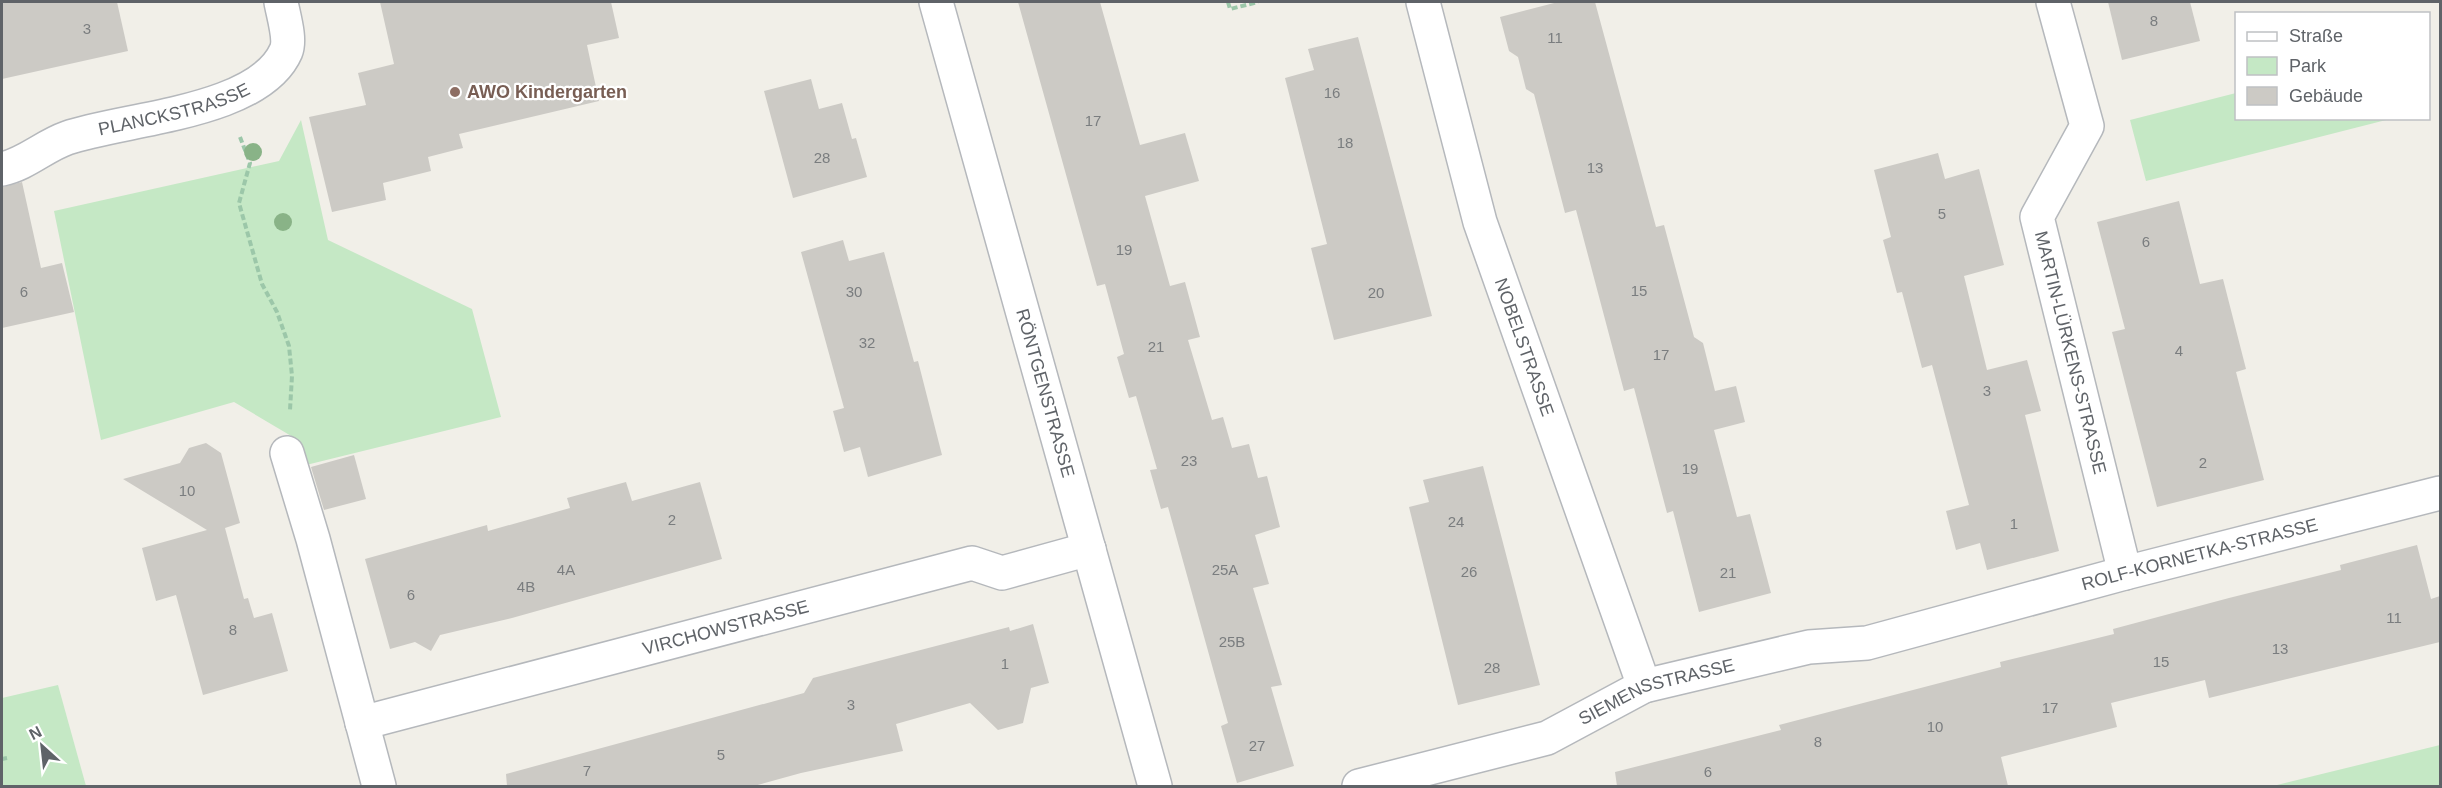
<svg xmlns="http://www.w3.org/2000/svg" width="2442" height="788" font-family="Arial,sans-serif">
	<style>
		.green { fill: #c5e8c5 }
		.building { fill: #cccac5 }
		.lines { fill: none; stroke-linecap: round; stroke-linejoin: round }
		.minor-casing { stroke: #b5b8bc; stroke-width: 36 }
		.path { stroke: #9cc7a9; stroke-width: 4; stroke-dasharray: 6 3; stroke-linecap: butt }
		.minor { stroke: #fff; stroke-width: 33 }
		.tree { fill: #89b387 }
		.education-dot { fill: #8d6e63; stroke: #fff; stroke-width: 2 }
		.labels { text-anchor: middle; stroke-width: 4.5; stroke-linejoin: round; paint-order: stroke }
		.number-label { font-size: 15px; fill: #7a7d7f }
		.education-label { font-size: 18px; font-weight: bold; fill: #785e54; stroke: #fff; text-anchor: start }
		.street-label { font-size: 18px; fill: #5f6368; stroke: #fff }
	</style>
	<rect width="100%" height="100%" fill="#f1efe8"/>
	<!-- green -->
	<g class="green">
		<path d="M 2236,93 L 2236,118 L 2390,119 L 2146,181 L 2130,120 Z"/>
		<path d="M 301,120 L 328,240 L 472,309 L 501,417 L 302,466 L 298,440 L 234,402 L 101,440 L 54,211 L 279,161 Z"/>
		<path d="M 58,685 L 86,786 L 2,786 L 2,698 Z"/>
		<path d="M 2440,745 L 2440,786 L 2273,786 Z"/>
	</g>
	<!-- building -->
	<g class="building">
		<path d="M 2,2 L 117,2 L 128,51 L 2,79 Z"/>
		<path d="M 380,2 L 611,2 L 619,38 L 587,45 L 599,101 L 459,134 L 463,148 L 428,157 L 431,171 L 383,183 L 386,200 L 332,212 L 309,117 L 366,105 L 358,73 L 394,64 Z"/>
		<path d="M 1018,2 L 1100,2 L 1140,145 L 1185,133 L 1199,181 L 1145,196 L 1170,286 L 1185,282 L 1200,337 L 1188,340 L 1212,420 L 1223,417 L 1232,448 L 1249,444 L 1258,478 L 1267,476 L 1280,527 L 1255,535 L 1269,584 L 1253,588 L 1282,685 L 1271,687 L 1294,766 L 1237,783 L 1221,726 L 1228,723 L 1168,507 L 1161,509 L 1150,470 L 1157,469 L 1136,396 L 1129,398 L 1117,357 L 1124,354 L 1105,284 L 1097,286 Z"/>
		<path d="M 1558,2 L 1595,2 L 1656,227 L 1664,225 L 1694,337 L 1703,343 L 1715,391 L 1736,386 L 1745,422 L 1714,430 L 1737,517 L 1750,514 L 1771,593 L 1699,612 L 1673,511 L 1667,513 L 1634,388 L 1624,391 L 1576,210 L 1565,213 L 1534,94 L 1526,89 L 1518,57 L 1509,51 L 1500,17 Z"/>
		<path d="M 2108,2 L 2190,2 L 2200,41 L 2122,60 Z"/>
		<path d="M 1358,37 L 1432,316 L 1334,340 L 1311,248 L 1327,244 L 1285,78 L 1314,70 L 1308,49 Z"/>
		<path d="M 811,79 L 819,109 L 842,103 L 852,139 L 856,138 L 867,177 L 793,198 L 764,91 Z"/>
		<path d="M 1938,153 L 1945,179 L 1979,169 L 2004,265 L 1964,276 L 1987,370 L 2027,360 L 2041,411 L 2025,415 L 2059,551 L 1987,570 L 1980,543 L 1956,550 L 1946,511 L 1969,505 L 1932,365 L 1922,368 L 1902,292 L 1897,293 L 1883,240 L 1891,237 L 1874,170 Z"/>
		<path d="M 22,182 L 41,268 L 62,263 L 74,312 L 2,328 L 2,187 Z"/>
		<path d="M 2179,201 L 2200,284 L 2223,279 L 2246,369 L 2236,372 L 2264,480 L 2157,507 L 2112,332 L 2125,329 L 2097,222 Z"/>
		<path d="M 843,240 L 849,261 L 884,252 L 914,362 L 918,361 L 942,455 L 868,477 L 860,447 L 844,452 L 833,411 L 844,408 L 801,252 Z"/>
		<path d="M 206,443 L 221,453 L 240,523 L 225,528 L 244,599 L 248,598 L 254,618 L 272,613 L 288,671 L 203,695 L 176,595 L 156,601 L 142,548 L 207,530 L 123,479 L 180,463 L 189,448 Z"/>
		<path d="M 354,455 L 366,499 L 324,510 L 311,467 Z"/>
		<path d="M 1483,466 L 1540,685 L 1458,705 L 1409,507 L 1429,502 L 1423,480 Z"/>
		<path d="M 626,482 L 632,501 L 700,482 L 722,559 L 512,618 L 440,635 L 431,651 L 415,642 L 390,649 L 365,559 L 487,525 L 488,531 L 570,508 L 567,498 Z"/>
		<path d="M 2417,545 L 2431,599 L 2440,596 L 2440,642 L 2209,698 L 2205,680 L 2111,703 L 2117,727 L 2001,757 L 2008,786 L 1617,786 L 1615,772 L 1781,730 L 1779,725 L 2001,667 L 2000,662 L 2114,634 L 2113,629 L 2229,598 L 2341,570 L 2340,565 Z"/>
		<path d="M 1033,624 L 1049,683 L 1031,688 L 1023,723 L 998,730 L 970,703 L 896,724 L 903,751 L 801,773 L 754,786 L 507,786 L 506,774 L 804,693 L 813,678 L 1009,627 L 1010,631 Z"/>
	</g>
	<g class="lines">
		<!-- minor casing -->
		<g class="minor-casing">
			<g id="minor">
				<path id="s1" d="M 936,2 L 1155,786"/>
				<path id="s2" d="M 1423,2 L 1480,222 L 1644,686"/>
				<path id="s3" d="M 2053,2 L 2087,126 L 2037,217 L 2125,573"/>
				<path id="s4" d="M 2,169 C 26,164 44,146 67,138 C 125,118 259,113 286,51 C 291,39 283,14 281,2"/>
				<path d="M 287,453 L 313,539 L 379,786"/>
				<path id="s5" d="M 362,723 L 972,563 L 1002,573 L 1089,549"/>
				<path id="s6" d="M 1359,786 L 1547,738 L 1644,686 L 1809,647 L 1867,643 L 2125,573 L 2440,493"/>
			</g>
		</g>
		<!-- path -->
		<g class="path">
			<path d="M 1228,2 L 1230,9 L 1258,2"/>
			<path d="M 240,137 L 250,163 L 239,203 L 262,284 L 277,312 L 289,346 L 292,376 L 290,410"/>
			<path d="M 2,759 L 7,758"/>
		</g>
		<!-- minor -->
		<use href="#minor" class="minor"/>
	</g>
	<!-- trees -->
	<g class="tree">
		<circle cx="253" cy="152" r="9"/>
		<circle cx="283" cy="222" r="9"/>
	</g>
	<!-- markers -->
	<circle class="education-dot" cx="455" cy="92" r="6"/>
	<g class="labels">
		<!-- number labels -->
		<g class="number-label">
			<text x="2154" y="26">8</text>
			<text x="87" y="34">3</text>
			<text x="1555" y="43">11</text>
			<text x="1332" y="98">16</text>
			<text x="1093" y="126">17</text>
			<text x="1345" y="148">18</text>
			<text x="822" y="163">28</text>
			<text x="1595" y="173">13</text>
			<text x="1942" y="219">5</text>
			<text x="2146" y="247">6</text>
			<text x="1124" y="255">19</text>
			<text x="1639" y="296">15</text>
			<text x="24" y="297">6</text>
			<text x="854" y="297">30</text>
			<text x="1376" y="298">20</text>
			<text x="867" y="348">32</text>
			<text x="1156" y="352">21</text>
			<text x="2179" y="356">4</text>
			<text x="1661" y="360">17</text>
			<text x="1987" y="396">3</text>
			<text x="1189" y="466">23</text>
			<text x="2203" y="468">2</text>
			<text x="1690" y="474">19</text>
			<text x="187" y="496">10</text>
			<text x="672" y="525">2</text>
			<text x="1456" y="527">24</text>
			<text x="2014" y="529">1</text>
			<text x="566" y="575">4A</text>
			<text x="1225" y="575">25A</text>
			<text x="1469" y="577">26</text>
			<text x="1728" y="578">21</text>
			<text x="526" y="592">4B</text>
			<text x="411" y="600">6</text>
			<text x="2394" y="623">11</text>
			<text x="233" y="635">8</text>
			<text x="1232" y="647">25B</text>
			<text x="2280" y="654">13</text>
			<text x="2161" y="667">15</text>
			<text x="1005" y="669">1</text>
			<text x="1492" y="673">28</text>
			<text x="851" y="710">3</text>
			<text x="2050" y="713">17</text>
			<text x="1935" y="732">10</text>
			<text x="1818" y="747">8</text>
			<text x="1257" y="751">27</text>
			<text x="721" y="760">5</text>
			<text x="587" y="776">7</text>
			<text x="1708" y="777">6</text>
		</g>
		<!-- education labels -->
		<g class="education-label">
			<text x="467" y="98">AWO Kindergarten</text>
		</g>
		<!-- street labels -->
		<g class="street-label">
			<text dy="6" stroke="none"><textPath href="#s4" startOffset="183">PLANCKSTRASSE</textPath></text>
			<text dy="6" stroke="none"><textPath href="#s2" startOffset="360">NOBELSTRASSE</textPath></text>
			<text dy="6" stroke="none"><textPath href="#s3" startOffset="372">MARTIN-LÜRKENS-STRASSE</textPath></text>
			<text dy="6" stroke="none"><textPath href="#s1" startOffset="406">RÖNTGENSTRASSE</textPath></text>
			<text dy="6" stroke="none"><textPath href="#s6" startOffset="876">ROLF-KORNETKA-STRASSE</textPath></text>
			<text dy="6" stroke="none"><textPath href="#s5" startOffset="376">VIRCHOWSTRASSE</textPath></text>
			<text dy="6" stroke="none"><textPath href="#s6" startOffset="314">SIEMENSSTRASSE</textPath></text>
		</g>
	</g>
	<!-- border -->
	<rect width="2442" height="788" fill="none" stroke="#5f6368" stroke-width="6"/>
	<!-- legend -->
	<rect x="2235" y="12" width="195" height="108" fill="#ffffff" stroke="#bfc1c3" stroke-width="1.5"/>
	<rect x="2247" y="32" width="30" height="9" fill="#ffffff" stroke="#bfc1c3" stroke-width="1.5"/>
	<text x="2289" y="42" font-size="18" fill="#5f6368">Straße</text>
	<rect x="2247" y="57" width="30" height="18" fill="#c5e8c5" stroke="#bfc1c3" stroke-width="1.5"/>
	<text x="2289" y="72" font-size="18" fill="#5f6368">Park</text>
	<rect x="2247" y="87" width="30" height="18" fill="#cccac5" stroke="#bfc1c3" stroke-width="1.5"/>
	<text x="2289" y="102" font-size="18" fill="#5f6368">Gebäude</text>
	<!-- north arrow -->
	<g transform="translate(42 746) rotate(333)" stroke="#ffffff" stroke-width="4.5" paint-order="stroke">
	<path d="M0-4.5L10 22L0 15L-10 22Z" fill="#5f6368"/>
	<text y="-9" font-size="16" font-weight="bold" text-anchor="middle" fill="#5f6368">N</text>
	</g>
</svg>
